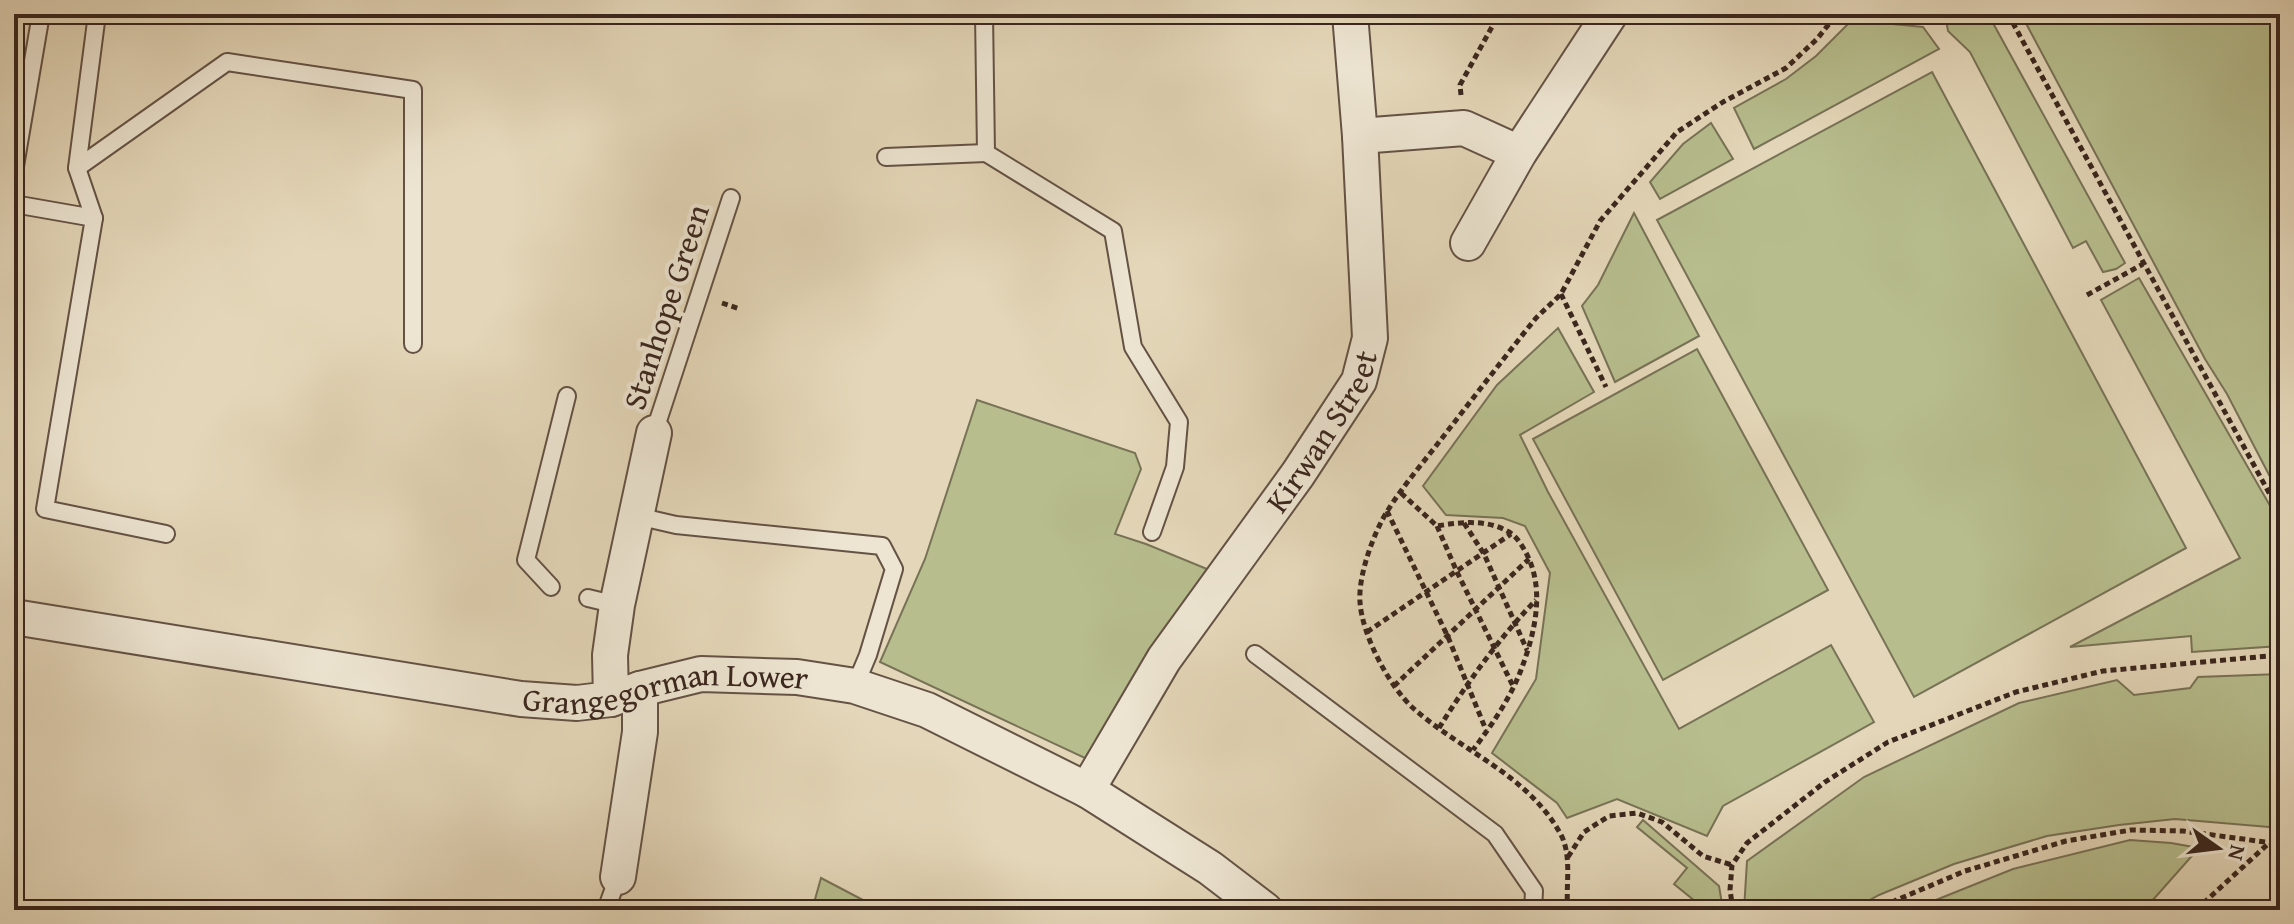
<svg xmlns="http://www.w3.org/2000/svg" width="2294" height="924" font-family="'Gentium Book Plus',serif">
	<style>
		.green { fill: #b7bd8d; stroke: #787256; stroke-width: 2 }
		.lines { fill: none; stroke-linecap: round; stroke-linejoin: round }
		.lane-casing { stroke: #645245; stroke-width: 20 }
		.street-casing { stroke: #645245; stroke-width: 38 }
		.path { stroke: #3a261e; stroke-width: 5; stroke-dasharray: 6 4; stroke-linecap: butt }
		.lane { stroke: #ede5d2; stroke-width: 16 }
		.street { stroke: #ede5d2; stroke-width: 34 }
		.labels { text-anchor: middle; stroke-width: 8; stroke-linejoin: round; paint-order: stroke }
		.street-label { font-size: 32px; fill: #3a261e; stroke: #ede5d2 }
	</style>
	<rect width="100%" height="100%" fill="#e4d7b9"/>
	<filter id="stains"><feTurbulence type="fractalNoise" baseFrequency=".0025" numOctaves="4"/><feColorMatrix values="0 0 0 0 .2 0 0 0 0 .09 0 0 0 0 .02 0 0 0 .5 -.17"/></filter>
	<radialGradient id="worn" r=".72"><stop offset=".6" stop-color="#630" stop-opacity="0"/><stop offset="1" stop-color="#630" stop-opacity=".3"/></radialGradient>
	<!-- green -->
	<g class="green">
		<path d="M 1945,14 L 1988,14 L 2125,263 L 2116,269 L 2103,272 L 2086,241 L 2073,248 L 1970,52 L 1948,31 Z"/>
		<path d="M 2021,14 L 2280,14 L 2280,496 L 2227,394 L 2205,359 Z"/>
		<path d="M 1852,20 L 1923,27 L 1939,49 L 1754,149 L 1734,108 L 1786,79 L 1816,56 Z"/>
		<path d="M 1932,72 L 2186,548 L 1914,697 L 1657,220 Z"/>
		<path d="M 1711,123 L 1733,159 L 1660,199 L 1650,182 L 1683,144 Z"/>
		<path d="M 1634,213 L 1699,336 L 1615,382 L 1582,306 L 1598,285 Z"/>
		<path d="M 2139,278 L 2280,523 L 2280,646 L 2192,652 L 2191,636 L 2070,647 L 2240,558 L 2101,300 Z"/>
		<path d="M 1558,328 L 1594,392 L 1520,435 L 1548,492 L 1679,729 L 1831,645 L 1874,722 L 1723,806 L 1707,836 L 1617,799 L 1567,818 L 1557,803 L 1492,753 L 1536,679 L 1550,573 L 1525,526 L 1503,518 L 1446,515 L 1423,486 L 1497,385 Z"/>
		<path d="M 1697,349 L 1828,590 L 1663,680 L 1533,439 Z"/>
		<path d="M 977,400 L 1135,453 L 1141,469 L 1115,534 L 1146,544 L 1207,569 L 1087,759 L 880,662 L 925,559 Z"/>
		<path d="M 2280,674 L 2280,828 L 2175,819 L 2119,825 L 2047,836 L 1954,864 L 1879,895 L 1852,910 L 1744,910 L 1747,861 L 1864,777 L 2019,703 L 2117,680 L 2134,695 L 2190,688 L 2198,677 Z"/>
		<path d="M 1643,820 L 1719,886 L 1723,910 L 1706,910 L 1674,884 L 1687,868 L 1637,827 Z"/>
		<path d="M 2130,840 L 2171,843 L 2199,848 L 2144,910 L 1911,910 L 2013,869 Z"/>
		<path d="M 821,878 L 882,910 L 812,910 Z"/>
	</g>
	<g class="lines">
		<!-- lane casing -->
		<g class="lane-casing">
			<g id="lane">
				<path d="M 984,14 L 986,153 L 1113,231 L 1133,347 L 1179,422 L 1175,467 L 1152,532"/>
				<path d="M 886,157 L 986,153"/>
				<path d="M 77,168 L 227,62 L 413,90 L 413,344"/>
				<path d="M 14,172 L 41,14"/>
				<path d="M 14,204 L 94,218 L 45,509 L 166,534"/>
				<path d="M 94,218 L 77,168 L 97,14"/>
				<path d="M 654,433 L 731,198"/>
				<path d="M 637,516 L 676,525 L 882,546 L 894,569 L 868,655 L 855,686"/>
				<path d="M 551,587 L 526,560 L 567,396"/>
				<path d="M 588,598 L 617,605"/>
				<path d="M 1255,654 L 1495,834 L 1534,891 L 1533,910"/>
				<path d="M 606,910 L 618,877"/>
			</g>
		</g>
		<!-- street casing -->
		<g class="street-casing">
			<g id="street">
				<path d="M 1360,136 L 1464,128 L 1519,153"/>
				<path d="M 1468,243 L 1519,153 L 1610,14"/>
				<path id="s1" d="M 14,617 L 521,699 L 577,703 L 611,699 L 640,689 L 701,674 L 797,677 L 855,686 L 927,710 L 1087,790 L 1210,868 L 1265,910"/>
				<path d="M 611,699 L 610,655 L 617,605 L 654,433"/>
				<path id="s2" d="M 1087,790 L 1164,659 L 1298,474 L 1359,381 L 1370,338 L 1360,136 L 1350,14"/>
				<path d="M 618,877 L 640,732 L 640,689"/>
			</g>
		</g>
		<!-- path -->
		<g class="path">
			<path d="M 1853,14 L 1934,22 L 1935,14"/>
			<path d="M 2008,14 L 2280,513"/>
			<path d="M 1461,95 L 1460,85 L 1499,14"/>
			<path d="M 1561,294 L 1606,387"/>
			<path d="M 2087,295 L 2143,264"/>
			<path d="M 722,303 L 740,309"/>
			<path d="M 1401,493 L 1437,526 C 1461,522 1487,519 1509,532 C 1516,536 1521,544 1525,551 C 1546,588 1535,633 1521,670 C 1510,699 1491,726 1473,750"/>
			<path d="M 1387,511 L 1448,637 L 1486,730"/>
			<path d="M 1464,523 L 1484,554 L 1527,650"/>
			<path d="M 1437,526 L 1457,572 L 1513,686"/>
			<path d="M 1367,632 L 1511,534"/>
			<path d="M 1394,686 L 1529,559"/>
			<path d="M 1439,728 C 1467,683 1499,638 1536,600"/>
			<path d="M 1568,857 L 1584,832 L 1609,816 L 1637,813 L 1662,822 L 1703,856 L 1732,865"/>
			<path d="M 1568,910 C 1565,885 1573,856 1560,833 C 1527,774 1461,751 1413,708 C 1389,686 1362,635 1360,602 C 1358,575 1374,532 1388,510 C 1403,486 1422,464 1439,442 C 1471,401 1503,359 1536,318 L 1561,294 L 1600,221 L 1677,132 L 1723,102 L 1786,68 L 1817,39 L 1837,14"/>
			<path d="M 1733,910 L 1730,890 L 1732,865 L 1747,843 L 1825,782 L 1888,742 L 2016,692 L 2103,671 L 2280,655"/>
			<path d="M 1873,910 L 1965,871 L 2066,841 L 2131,830 L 2183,831 L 2280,844"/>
			<path d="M 2196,910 L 2269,843"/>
		</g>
		<!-- lane -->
		<use href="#lane" class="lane"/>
		<!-- street -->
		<use href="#street" class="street"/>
	</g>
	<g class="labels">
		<!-- street labels -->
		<g class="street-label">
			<text transform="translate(666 307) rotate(-72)" y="11">Stanhope Green</text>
			<text dy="11" stroke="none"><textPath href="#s2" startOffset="430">Kirwan Street</textPath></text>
			<text dy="11" stroke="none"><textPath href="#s1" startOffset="660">Grangegorman Lower</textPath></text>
		</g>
	</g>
	<!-- margin -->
	<rect width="2294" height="924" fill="none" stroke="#e4d7b9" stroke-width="48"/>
	<rect x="16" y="16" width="2262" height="892" fill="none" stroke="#3a261e" stroke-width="4"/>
	<rect x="24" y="24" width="2246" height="876" fill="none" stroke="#3a261e" stroke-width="2"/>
	<!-- north arrow -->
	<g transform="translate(2218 848) rotate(104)" stroke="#ede5d2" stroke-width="6" paint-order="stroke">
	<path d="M0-6L14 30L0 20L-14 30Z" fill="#3a261e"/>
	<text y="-12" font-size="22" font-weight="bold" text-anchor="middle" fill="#3a261e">N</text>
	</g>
	<rect width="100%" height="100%" filter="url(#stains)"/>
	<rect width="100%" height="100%" fill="url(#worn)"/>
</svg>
